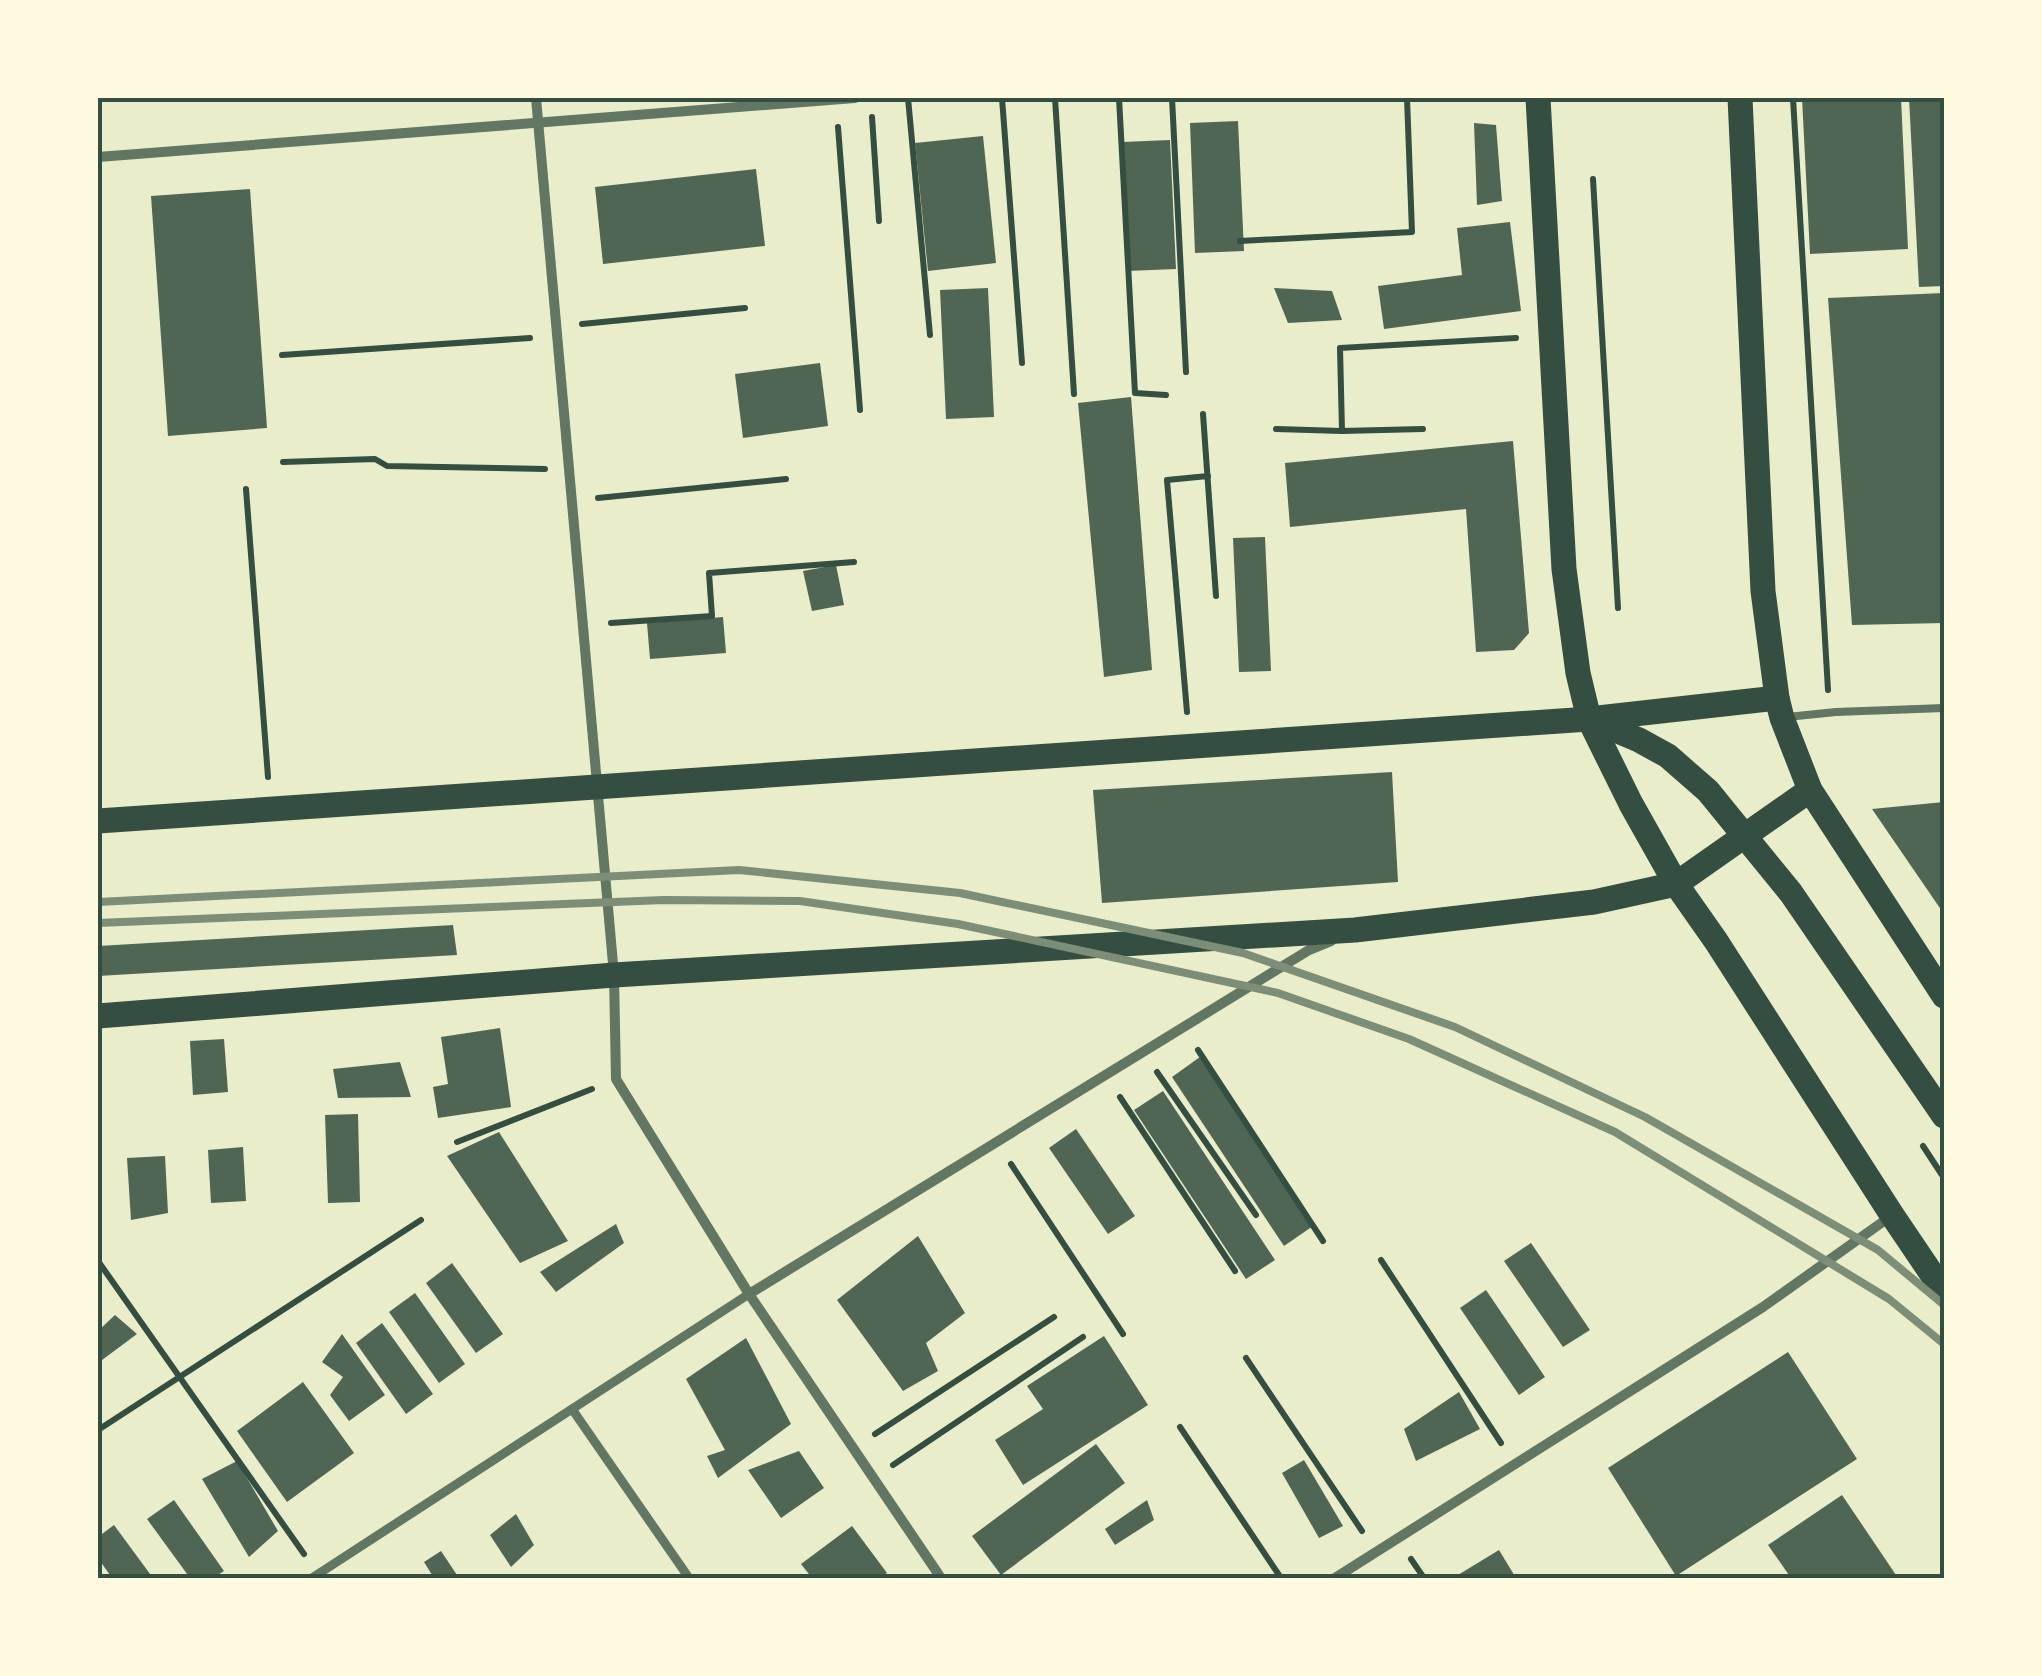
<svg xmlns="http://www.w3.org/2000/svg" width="2042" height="1676" font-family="'Public Sans',sans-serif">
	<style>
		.building { fill: #4f6655 }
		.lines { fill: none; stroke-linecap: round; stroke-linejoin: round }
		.path { stroke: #344e41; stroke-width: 6 }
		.service { stroke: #617663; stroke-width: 8 }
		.pedestrian { stroke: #617663; stroke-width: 9 }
		.minor { stroke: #617663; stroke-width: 10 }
		.primary { stroke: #344e41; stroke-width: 25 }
		.rail { stroke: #7c8e77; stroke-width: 8 }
		.neatline { fill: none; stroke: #344e41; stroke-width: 4 }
	</style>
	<rect width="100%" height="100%" fill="#e9edc9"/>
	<!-- building -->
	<g class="building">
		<path d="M 1802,98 L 1901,98 L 1908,249 L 1810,254 Z"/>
		<path d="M 1909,98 L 1944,98 L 1944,286 L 1919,287 Z"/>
		<path d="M 1238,121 L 1244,251 L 1195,253 L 1190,123 Z"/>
		<path d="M 1474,123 L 1496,125 L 1502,201 L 1477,205 Z"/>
		<path d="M 983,136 L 996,263 L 928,271 L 915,143 Z"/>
		<path d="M 1170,140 L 1176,269 L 1127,271 L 1122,142 Z"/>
		<path d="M 756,169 L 765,246 L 603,264 L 595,187 Z"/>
		<path d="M 250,189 L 267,428 L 168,436 L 151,196 Z"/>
		<path d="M 1510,222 L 1521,311 L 1384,329 L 1378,286 L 1462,275 L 1457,228 Z"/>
		<path d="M 988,288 L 994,417 L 946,419 L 940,290 Z"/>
		<path d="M 1274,288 L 1332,291 L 1342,320 L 1288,323 Z"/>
		<path d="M 1944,293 L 1944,623 L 1852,625 L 1828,298 Z"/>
		<path d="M 820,363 L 828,426 L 743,438 L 735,374 Z"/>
		<path d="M 1131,397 L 1152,670 L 1104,677 L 1078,403 Z"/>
		<path d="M 1513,441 L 1529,633 L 1514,650 L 1476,652 L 1466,509 L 1290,527 L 1285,463 Z"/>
		<path d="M 1265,537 L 1271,671 L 1239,672 L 1233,538 Z"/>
		<path d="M 836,565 L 844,605 L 812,611 L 803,571 Z"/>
		<path d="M 723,617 L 726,653 L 650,659 L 647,623 Z"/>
		<path d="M 1392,772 L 1398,882 L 1102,903 L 1093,790 Z"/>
		<path d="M 1944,802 L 1944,914 L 1872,809 Z"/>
		<path d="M 453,925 L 457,955 L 98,976 L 98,946 Z"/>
		<path d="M 500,1028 L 511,1107 L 438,1118 L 433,1087 L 448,1084 L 441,1037 Z"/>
		<path d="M 224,1039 L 228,1092 L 193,1095 L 190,1041 Z"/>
		<path d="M 1200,1057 L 1313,1226 L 1284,1246 L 1172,1077 Z"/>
		<path d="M 400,1062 L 411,1097 L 338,1098 L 333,1069 Z"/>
		<path d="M 1163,1091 L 1275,1260 L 1246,1279 L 1134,1110 Z"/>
		<path d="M 358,1114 L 360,1202 L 328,1203 L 325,1115 Z"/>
		<path d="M 1076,1129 L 1135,1216 L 1108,1234 L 1049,1148 Z"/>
		<path d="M 499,1132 L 568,1241 L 520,1263 L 447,1156 Z"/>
		<path d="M 243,1147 L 246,1201 L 211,1203 L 208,1150 Z"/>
		<path d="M 165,1156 L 168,1213 L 131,1220 L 127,1158 Z"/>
		<path d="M 616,1224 L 624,1243 L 556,1292 L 540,1272 Z"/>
		<path d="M 918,1236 L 965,1313 L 926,1343 L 938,1371 L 903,1391 L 837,1300 Z"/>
		<path d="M 1531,1243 L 1590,1330 L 1563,1347 L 1504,1261 Z"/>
		<path d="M 452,1263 L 503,1334 L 476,1353 L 426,1283 Z"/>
		<path d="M 1486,1290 L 1545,1377 L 1519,1395 L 1460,1308 Z"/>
		<path d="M 415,1293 L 465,1364 L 439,1383 L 389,1312 Z"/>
		<path d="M 115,1315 L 137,1334 L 98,1363 L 98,1331 Z"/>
		<path d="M 382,1323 L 433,1394 L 406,1414 L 356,1343 Z"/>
		<path d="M 342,1334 L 385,1395 L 349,1421 L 330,1395 L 343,1377 L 322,1362 Z"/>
		<path d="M 1104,1336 L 1148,1405 L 1023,1485 L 995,1440 L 1043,1409 L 1027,1386 Z"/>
		<path d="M 746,1338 L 791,1424 L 718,1478 L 707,1456 L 725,1450 L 686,1379 Z"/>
		<path d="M 1788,1352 L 1857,1459 L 1676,1576 L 1608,1468 Z"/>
		<path d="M 303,1382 L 354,1453 L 287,1502 L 237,1431 Z"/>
		<path d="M 1459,1392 L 1480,1429 L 1416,1461 L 1404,1429 Z"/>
		<path d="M 1096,1444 L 1125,1483 L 1001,1575 L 972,1536 Z"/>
		<path d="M 799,1451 L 824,1488 L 781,1518 L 748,1470 Z"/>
		<path d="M 1304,1460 L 1343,1526 L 1319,1538 L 1282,1473 Z"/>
		<path d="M 237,1461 L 278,1531 L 249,1557 L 202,1479 Z"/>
		<path d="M 1842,1495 L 1898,1578 L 1791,1578 L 1768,1545 Z"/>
		<path d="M 174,1500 L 224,1571 L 213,1578 L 190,1578 L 147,1519 Z"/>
		<path d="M 1147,1500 L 1154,1520 L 1115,1545 L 1105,1529 Z"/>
		<path d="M 516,1514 L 534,1545 L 511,1567 L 490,1535 Z"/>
		<path d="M 114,1525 L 153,1578 L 112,1578 L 98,1558 L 98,1537 Z"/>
		<path d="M 852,1526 L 887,1573 L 879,1578 L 812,1578 L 801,1564 Z"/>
		<path d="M 1499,1550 L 1516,1578 L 1453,1578 Z"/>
		<path d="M 441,1551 L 459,1578 L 434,1578 L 424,1562 Z"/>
	</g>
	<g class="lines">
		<!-- path -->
		<g class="path">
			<path d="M 908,98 L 930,335"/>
			<path d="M 1002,98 L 1022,363"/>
			<path d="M 1055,98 L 1074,394"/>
			<path d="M 1119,98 L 1135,393 L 1166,395"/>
			<path d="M 1172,98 L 1186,372"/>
			<path d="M 1793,98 L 1828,690"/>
			<path d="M 872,117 L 879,221"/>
			<path d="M 838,127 L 860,410"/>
			<path d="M 1593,179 L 1618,608"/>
			<path d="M 1240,241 L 1412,232 L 1407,98"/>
			<path d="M 582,324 L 745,308"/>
			<path d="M 282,355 L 530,338"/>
			<path d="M 1203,414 L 1216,596"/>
			<path d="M 1276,429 L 1342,431 L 1423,429"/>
			<path d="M 1342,431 L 1340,348 L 1516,338"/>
			<path d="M 283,462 L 375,459 L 387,466 L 545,469"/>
			<path d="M 246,489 L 268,777"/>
			<path d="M 598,498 L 786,479"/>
			<path d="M 611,623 L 712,616 L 709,573 L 854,562"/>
			<path d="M 1187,712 L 1167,480 L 1208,476"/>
			<path d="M 1198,1050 L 1323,1241"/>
			<path d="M 1157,1072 L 1256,1215"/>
			<path d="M 1120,1097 L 1235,1271"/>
			<path d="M 457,1142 L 592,1089"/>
			<path d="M 1923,1146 L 1944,1178"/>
			<path d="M 1011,1164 L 1123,1334"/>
			<path d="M 1381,1260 L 1501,1443"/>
			<path d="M 98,1261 L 304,1554"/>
			<path d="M 1246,1358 L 1362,1531"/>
			<path d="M 1180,1427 L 1281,1578"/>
			<path d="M 98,1430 L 421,1220"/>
			<path d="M 875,1434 L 1054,1317"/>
			<path d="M 893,1465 L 1083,1337"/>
			<path d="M 1411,1559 L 1424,1578"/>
		</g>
		<!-- service -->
		<path class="service" d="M 1787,717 L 1836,712 L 1944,708"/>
		<!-- pedestrian -->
		<g class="pedestrian">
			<path d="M 572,1409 L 689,1578"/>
			<path d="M 312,1578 L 749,1294"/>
		</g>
		<!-- minor -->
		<g class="minor">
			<path d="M 536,98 L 614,975 L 616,1079 L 749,1294 L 941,1578"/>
			<path d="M 98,157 L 855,98"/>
			<path d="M 749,1294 L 1309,950 L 1331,941"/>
			<path d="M 1335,1578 L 1763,1307 L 1891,1216"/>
		</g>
		<!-- primary -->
		<g class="primary">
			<path d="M 1538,98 L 1564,569 L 1578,673 L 1589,719 L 1631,804 L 1676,884 L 1716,941 L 1892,1215 L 1944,1292"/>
			<path d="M 1740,98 L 1763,591 L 1777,698 L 1782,718 L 1810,790 L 1944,996"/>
			<path d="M 1594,721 L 1639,740 L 1668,756 L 1708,791 L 1791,893 L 1944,1116"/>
			<path d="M 98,821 L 1589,719 L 1777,698"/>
			<path d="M 98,1016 L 614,975 L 1355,930 L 1594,902 L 1676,884 L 1810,790"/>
		</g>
		<!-- rail -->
		<g class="rail">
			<path d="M 98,902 L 739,870 L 960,893 L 1243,953 L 1455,1027 L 1645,1117 L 1878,1250 L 1944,1305"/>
			<path d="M 98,923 L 664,900 L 800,901 L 958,924 L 1278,993 L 1409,1039 L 1615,1132 L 1889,1299 L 1944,1344"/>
		</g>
	</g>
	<!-- border -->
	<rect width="2042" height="1676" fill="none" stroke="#fefae0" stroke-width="200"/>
	<rect x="100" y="100" width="1842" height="1476" class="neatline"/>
</svg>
